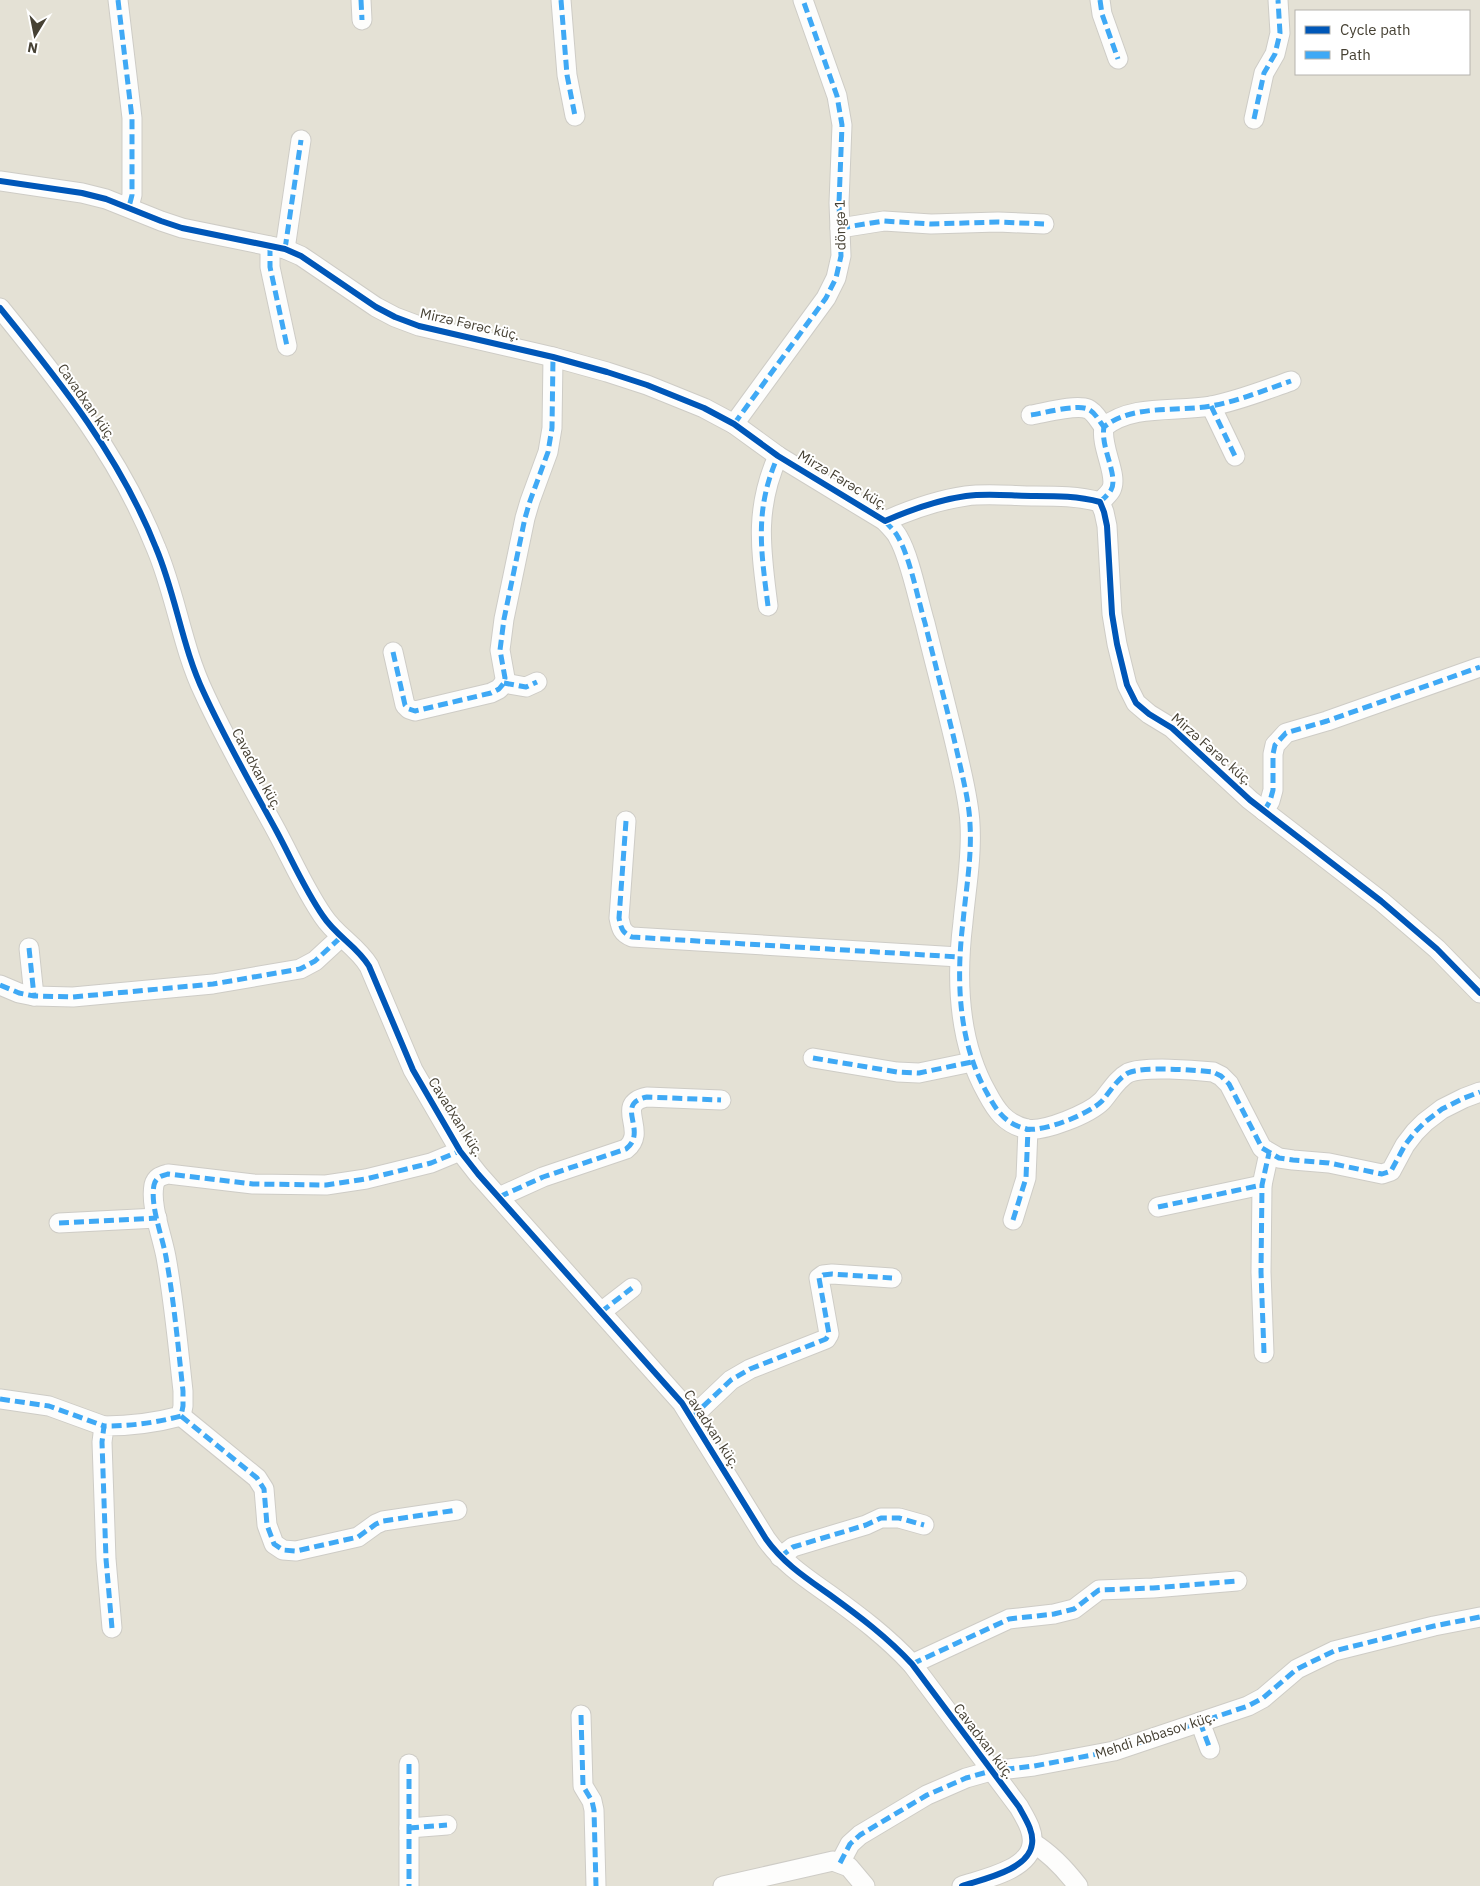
<svg xmlns="http://www.w3.org/2000/svg" width="1480" height="1886" font-family="'IBM Plex Sans',sans-serif">
	<style>
		.residential { fill: #e4e1d5; fill-rule: evenodd }
		.lines { fill: none; stroke-linecap: round; stroke-linejoin: round }
		.street-casing { stroke: #ceccc6; stroke-width: 21 }
		.street { stroke: #fdfdfc; stroke-width: 19 }
		.quiet { stroke: #3fa9f5; stroke-width: 5; stroke-dasharray: 10 5; stroke-linecap: butt }
		.cycleway-casing { stroke: #fff; stroke-width: 9 }
		.cycleway { stroke: #0057b8; stroke-width: 6 }
		.labels { text-anchor: middle; stroke-width: 4; stroke-linejoin: round; paint-order: stroke }
		.street-label { font-size: 14px; fill: #464134; stroke: #fff }
	</style>
	<rect width="100%" height="100%" fill="#f0efe8"/>
	<!-- residential -->
	<path class="residential" d="M 0,0 L 1480,0 L 1480,1886 L 0,1886 ZM 1296,11 L 1469,11 L 1469,74 L 1296,74 Z"/>
	<g class="lines">
		<!-- street casing -->
		<g class="street-casing">
			<g id="street">
				<path d="M 118,0 L 132,118 L 132,195 L 129,207"/>
				<path d="M 361,0 L 362,20"/>
				<path d="M 561,0 L 567,75 L 575,116"/>
				<path d="M 1100,0 L 1102,14 L 1118,59"/>
				<path d="M 1254,119 L 1264,73 L 1275,54 L 1280,33 L 1278,0"/>
				<path d="M 0,181 L 82,193 L 106,199 L 161,221 L 182,228 L 285,249 L 301,256 L 376,307 L 395,317 L 419,326 L 553,357 L 607,372 L 647,385 L 704,408 L 734,424 L 778,456 L 885,521 C 910,510 938,500 966,496 C 988,493 1012,496 1035,496 C 1057,496 1078,496 1100,502 L 1104,512 L 1107,526 L 1112,614 L 1117,644 L 1127,685 L 1136,703 L 1149,714 L 1172,728 L 1250,800 L 1381,901 L 1437,949 L 1480,993"/>
				<path d="M 840,228 L 884,221 L 931,224 L 998,222 L 1044,224"/>
				<path d="M 270,246 L 270,267 L 287,346"/>
				<path d="M 285,249 L 301,140"/>
				<path d="M 0,308 C 61,383 120,457 156,548 C 176,595 182,647 204,693 C 226,741 252,786 277,832 C 292,860 305,890 323,916 C 336,936 357,946 369,966 L 413,1070 L 460,1151 L 478,1174 L 682,1403 L 766,1539 C 783,1563 806,1578 830,1595 C 859,1616 887,1637 912,1664 L 1019,1807 C 1025,1818 1034,1831 1032,1844 C 1029,1870 983,1879 962,1886"/>
				<path d="M 1211,406 L 1235,456"/>
				<path d="M 1031,415 C 1044,413 1076,404 1088,409 C 1095,412 1099,421 1104,427"/>
				<path d="M 734,424 L 826,298 L 836,278 L 841,256 L 839,203 L 842,125 L 837,96 L 803,0"/>
				<path d="M 1100,502 C 1103,499 1108,495 1111,490 C 1119,476 1100,447 1104,427 C 1132,404 1176,412 1211,406 C 1238,401 1265,390 1291,381"/>
				<path d="M 885,521 C 889,526 895,531 898,537 C 910,557 918,600 925,623 C 936,668 948,712 958,756 C 963,779 969,801 970,824 C 972,857 966,889 963,922 C 956,979 958,1042 987,1093 C 996,1110 1005,1124 1027,1129 C 1044,1132 1089,1114 1102,1101 C 1110,1092 1117,1079 1128,1073 C 1144,1066 1194,1070 1213,1072 L 1221,1076 L 1229,1084 L 1262,1148 L 1279,1158 L 1293,1160 L 1329,1163 L 1382,1174 L 1391,1171 L 1405,1145 L 1415,1132 L 1425,1122 L 1442,1109 L 1464,1098 L 1480,1092"/>
				<path d="M 768,606 C 761,550 754,510 778,456"/>
				<path d="M 393,652 L 405,705 L 409,709 L 415,711 L 491,693 L 499,689 L 504,683 L 505,678 L 500,650 L 504,619 L 525,518 L 530,501 L 548,452 L 552,428 L 553,357"/>
				<path d="M 504,683 L 526,687 L 537,682"/>
				<path d="M 1264,811 L 1270,801 L 1273,790 L 1273,754 L 1275,745 L 1286,733 L 1327,721 L 1480,667"/>
				<path d="M 626,821 L 619,918 C 621,928 622,933 632,937 L 959,957"/>
				<path d="M 29,948 L 34,996"/>
				<path d="M 0,985 L 19,993 L 34,996 L 73,997 L 213,984 L 300,969 L 315,961 L 341,937"/>
				<path d="M 813,1058 L 897,1072 L 919,1073 L 972,1062"/>
				<path d="M 499,1197 L 543,1177 L 626,1149 C 649,1131 613,1104 647,1097 L 721,1100"/>
				<path d="M 1158,1207 L 1262,1185"/>
				<path d="M 1013,1220 L 1026,1178 L 1028,1129"/>
				<path d="M 59,1223 L 157,1218"/>
				<path d="M 601,1312 L 632,1288"/>
				<path d="M 1264,1353 L 1261,1272 L 1262,1185 L 1269,1153"/>
				<path d="M 0,1399 L 49,1406 L 104,1426"/>
				<path d="M 181,1416 L 257,1478 L 264,1489 L 267,1525 L 274,1544 L 283,1550 L 296,1551 L 358,1537 L 376,1524 L 383,1521 L 457,1510"/>
				<path d="M 692,1417 L 731,1380 L 750,1369 L 826,1339 L 829,1334 L 819,1278 L 823,1275 L 832,1274 L 892,1278"/>
				<path d="M 780,1557 L 793,1547 L 866,1525 L 881,1518 L 899,1518 L 924,1525"/>
				<path d="M 112,1628 L 106,1559 L 102,1442 L 104,1426 C 131,1426 155,1423 181,1416 L 183,1406 L 183,1391 C 178,1346 174,1301 166,1257 C 162,1235 150,1206 154,1185 C 156,1177 161,1176 168,1174 L 253,1184 L 326,1185 L 366,1179 L 431,1163 L 460,1151"/>
				<path d="M 912,1664 L 1009,1619 L 1054,1614 L 1074,1609 L 1099,1590 L 1153,1588 L 1237,1581"/>
				<path d="M 581,1715 L 583,1786 L 592,1801 L 594,1810 L 596,1886"/>
				<path d="M 1200,1722 L 1210,1749"/>
				<path d="M 409,1764 L 409,1886"/>
				<path d="M 409,1828 L 447,1825"/>
				<path d="M 1033,1843 C 1051,1854 1065,1869 1078,1886"/>
				<path d="M 840,1863 L 850,1844 L 860,1835 L 927,1795 L 966,1778 L 991,1771 L 1034,1766 L 1114,1751 L 1248,1706 L 1263,1698 L 1297,1669 L 1334,1651 L 1434,1626 L 1480,1617"/>
				<path d="M 723,1886 L 833,1861 L 849,1867 L 865,1886"/>
			</g>
		</g>
		<!-- street -->
		<use href="#street" class="street"/>
		<!-- quiet -->
		<g class="quiet">
			<path d="M 118,0 L 132,118 L 132,195 L 129,207"/>
			<path d="M 361,0 L 362,20"/>
			<path d="M 561,0 L 567,75 L 575,116"/>
			<path d="M 1100,0 L 1102,14 L 1118,59"/>
			<path d="M 1254,119 L 1264,73 L 1275,54 L 1280,33 L 1278,0"/>
			<path d="M 840,228 L 884,221 L 931,224 L 998,222 L 1044,224"/>
			<path d="M 270,246 L 270,267 L 287,346"/>
			<path d="M 285,249 L 301,140"/>
			<path d="M 1211,406 L 1235,456"/>
			<path d="M 1031,415 C 1044,413 1076,404 1088,409 C 1095,412 1099,421 1104,427"/>
			<path d="M 734,424 L 826,298 L 836,278 L 841,256 L 839,203 L 842,125 L 837,96 L 803,0"/>
			<path d="M 1100,502 C 1103,499 1108,495 1111,490 C 1119,476 1100,447 1104,427 C 1132,404 1176,412 1211,406 C 1238,401 1265,390 1291,381"/>
			<path d="M 885,521 C 889,526 895,531 898,537 C 910,557 918,600 925,623 C 936,668 948,712 958,756 C 963,779 969,801 970,824 C 972,857 966,889 963,922 C 956,979 958,1042 987,1093 C 996,1110 1005,1124 1027,1129 C 1044,1132 1089,1114 1102,1101 C 1110,1092 1117,1079 1128,1073 C 1144,1066 1194,1070 1213,1072 L 1221,1076 L 1229,1084 L 1262,1148 L 1279,1158 L 1293,1160 L 1329,1163 L 1382,1174 L 1391,1171 L 1405,1145 L 1415,1132 L 1425,1122 L 1442,1109 L 1464,1098 L 1480,1092"/>
			<path d="M 768,606 C 761,550 754,510 778,456"/>
			<path d="M 393,652 L 405,705 L 409,709 L 415,711 L 491,693 L 499,689 L 504,683 L 505,678 L 500,650 L 504,619 L 525,518 L 530,501 L 548,452 L 552,428 L 553,357"/>
			<path d="M 504,683 L 526,687 L 537,682"/>
			<path d="M 1264,811 L 1270,801 L 1273,790 L 1273,754 L 1275,745 L 1286,733 L 1327,721 L 1480,667"/>
			<path d="M 626,821 L 619,918 C 621,928 622,933 632,937 L 959,957"/>
			<path d="M 29,948 L 34,996"/>
			<path d="M 0,985 L 19,993 L 34,996 L 73,997 L 213,984 L 300,969 L 315,961 L 341,937"/>
			<path d="M 813,1058 L 897,1072 L 919,1073 L 972,1062"/>
			<path d="M 499,1197 L 543,1177 L 626,1149 C 649,1131 613,1104 647,1097 L 721,1100"/>
			<path d="M 1158,1207 L 1262,1185"/>
			<path d="M 1013,1220 L 1026,1178 L 1028,1129"/>
			<path d="M 59,1223 L 157,1218"/>
			<path d="M 601,1312 L 632,1288"/>
			<path d="M 1264,1353 L 1261,1272 L 1262,1185 L 1269,1153"/>
			<path d="M 0,1399 L 49,1406 L 104,1426"/>
			<path d="M 181,1416 L 257,1478 L 264,1489 L 267,1525 L 274,1544 L 283,1550 L 296,1551 L 358,1537 L 376,1524 L 383,1521 L 457,1510"/>
			<path d="M 692,1417 L 731,1380 L 750,1369 L 826,1339 L 829,1334 L 819,1278 L 823,1275 L 832,1274 L 892,1278"/>
			<path d="M 780,1557 L 793,1547 L 866,1525 L 881,1518 L 899,1518 L 924,1525"/>
			<path d="M 112,1628 L 106,1559 L 102,1442 L 104,1426 C 131,1426 155,1423 181,1416 L 183,1406 L 183,1391 C 178,1346 174,1301 166,1257 C 162,1235 150,1206 154,1185 C 156,1177 161,1176 168,1174 L 253,1184 L 326,1185 L 366,1179 L 431,1163 L 460,1151"/>
			<path d="M 912,1664 L 1009,1619 L 1054,1614 L 1074,1609 L 1099,1590 L 1153,1588 L 1237,1581"/>
			<path d="M 581,1715 L 583,1786 L 592,1801 L 594,1810 L 596,1886"/>
			<path d="M 1200,1722 L 1210,1749"/>
			<path d="M 409,1764 L 409,1886"/>
			<path d="M 409,1828 L 447,1825"/>
			<path d="M 840,1863 L 850,1844 L 860,1835 L 927,1795 L 966,1778 L 991,1771 L 1034,1766 L 1114,1751 L 1248,1706 L 1263,1698 L 1297,1669 L 1334,1651 L 1434,1626 L 1480,1617"/>
		</g>
		<!-- cycleway casing -->
		<g class="cycleway-casing">
			<g id="cycleway">
				<path d="M 0,181 L 82,193 L 106,199 L 161,221 L 182,228 L 285,249 L 301,256 L 376,307 L 395,317 L 419,326 L 553,357 L 607,372 L 647,385 L 704,408 L 734,424 L 778,456 L 885,521 C 910,510 938,500 966,496 C 988,493 1012,496 1035,496 C 1057,496 1078,496 1100,502 L 1104,512 L 1107,526 L 1112,614 L 1117,644 L 1127,685 L 1136,703 L 1149,714 L 1172,728 L 1250,800 L 1381,901 L 1437,949 L 1480,993"/>
				<path d="M 0,308 C 61,383 120,457 156,548 C 176,595 182,647 204,693 C 226,741 252,786 277,832 C 292,860 305,890 323,916 C 336,936 357,946 369,966 L 413,1070 L 460,1151 L 478,1174 L 682,1403 L 766,1539 C 783,1563 806,1578 830,1595 C 859,1616 887,1637 912,1664 L 1019,1807 C 1025,1818 1034,1831 1032,1844 C 1029,1870 983,1879 962,1886"/>
			</g>
		</g>
		<!-- cycleway -->
		<use href="#cycleway" class="cycleway"/>
	</g>
	<g class="labels">
		<!-- street labels -->
		<g class="street-label">
			<text transform="translate(840 225) rotate(-91)" y="5">döngə 1</text>
			<text transform="translate(470 324) rotate(13)" y="5">Mirzə Fərəc küç.</text>
			<text transform="translate(87 402) rotate(55)" y="5">Cavadxan küç.</text>
			<text transform="translate(843 480) rotate(31)" y="5">Mirzə Fərəc küç.</text>
			<text transform="translate(1212 749) rotate(41)" y="5">Mirzə Fərəc küç.</text>
			<text transform="translate(257 769) rotate(62)" y="5">Cavadxan küç.</text>
			<text transform="translate(456 1117) rotate(58)" y="5">Cavadxan küç.</text>
			<text transform="translate(712 1429) rotate(57)" y="5">Cavadxan küç.</text>
			<text transform="translate(1155 1735) rotate(-18)" y="5">Mehdi Abbasov küç.</text>
			<text transform="translate(984 1741) rotate(53)" y="5">Cavadxan küç.</text>
		</g>
	</g>
	<!-- legend -->
	<rect x="1295" y="10" width="175" height="65" fill="#ffffff" stroke="#b5b3ae"/>
	<rect x="1305" y="26" width="25" height="8" fill="#0057b8" stroke="#b5b3ae"/>
	<text x="1340" y="35" font-size="15" fill="#464134">Cycle path</text>
	<rect x="1305" y="51" width="25" height="8" fill="#3fa9f5" stroke="#b5b3ae"/>
	<text x="1340" y="60" font-size="15" fill="#464134">Path</text>
	<!-- north arrow -->
	<g transform="translate(35 35) rotate(190)" stroke="#ffffff" stroke-width="4" paint-order="stroke">
	<path d="M0-4L9 19L0 12L-9 19Z" fill="#464134"/>
	<text y="-8" font-size="14" font-weight="bold" text-anchor="middle" fill="#464134">N</text>
	</g>
</svg>
